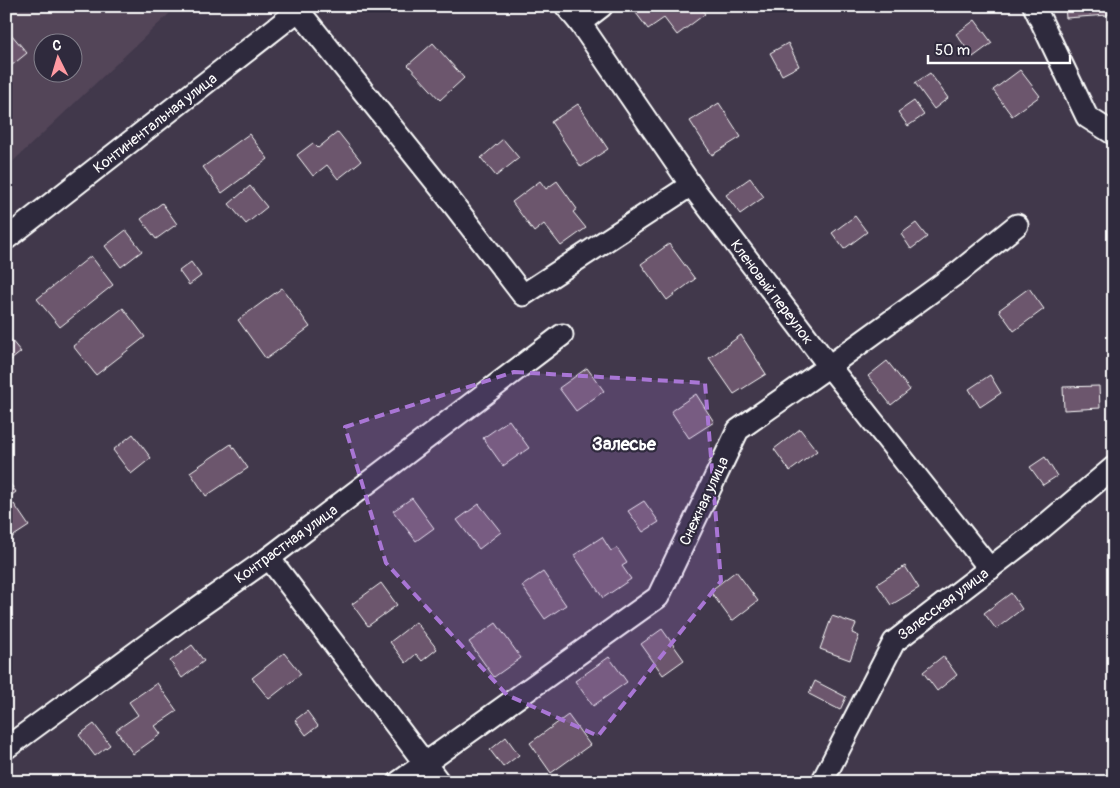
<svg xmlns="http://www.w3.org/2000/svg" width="1120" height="788" font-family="Pangolin,sans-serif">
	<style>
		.built { fill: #524558; fill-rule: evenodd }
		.building { fill: #6c576d; stroke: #fff }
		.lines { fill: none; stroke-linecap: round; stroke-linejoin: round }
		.minor-casing { stroke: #fff; stroke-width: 25 }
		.minor { stroke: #2f2a3d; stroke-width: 21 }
		.marked { fill: #a976d5; fill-opacity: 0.2; stroke: #a976d5; stroke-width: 4; stroke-dasharray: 10 6; stroke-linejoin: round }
		.labels { text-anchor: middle; stroke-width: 4.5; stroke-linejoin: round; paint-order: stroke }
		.street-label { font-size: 15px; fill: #fff; stroke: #2f2a3d }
		.quarter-label { font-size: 18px; font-weight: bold; fill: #fff; stroke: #2f2a3d }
	</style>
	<rect width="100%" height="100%" fill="#41384b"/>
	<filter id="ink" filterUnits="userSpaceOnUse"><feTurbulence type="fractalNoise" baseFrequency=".02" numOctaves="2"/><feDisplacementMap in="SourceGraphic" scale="10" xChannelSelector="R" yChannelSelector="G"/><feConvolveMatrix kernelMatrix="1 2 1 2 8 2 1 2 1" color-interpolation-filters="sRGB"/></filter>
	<g filter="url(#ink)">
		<!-- built -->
		<path class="built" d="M 6,6 L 165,6 L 170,13 L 6,168 ZM 42,42 L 72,42 L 72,72 L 42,72 Z"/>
		<!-- building -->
		<g class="building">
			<path d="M 637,6 L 699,6 L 705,14 L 677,35 L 664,18 L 648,29 L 633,9 Z"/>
			<path d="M 1065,6 L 1108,6 L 1108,15 L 1066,18 Z"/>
			<path d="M 975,20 L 992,43 L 973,57 L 956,34 Z"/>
			<path d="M 6,28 L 27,53 L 6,70 Z"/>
			<path d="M 433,43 L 464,78 L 440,100 L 408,65 Z"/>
			<path d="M 788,43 L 799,66 L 782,75 L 770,53 Z"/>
			<path d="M 1020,70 L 1040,96 L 1012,116 L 993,90 Z"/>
			<path d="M 930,73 L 948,98 L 934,109 L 915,83 Z"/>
			<path d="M 914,101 L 924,115 L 908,126 L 898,112 Z"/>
			<path d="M 719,103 L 741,137 L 712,155 L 690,121 Z"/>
			<path d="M 578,104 L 608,149 L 581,167 L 551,122 Z"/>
			<path d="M 338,132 L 361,161 L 338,179 L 327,165 L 313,176 L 297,155 L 313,143 L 318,148 Z"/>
			<path d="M 249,134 L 268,159 L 222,193 L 203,167 Z"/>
			<path d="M 503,139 L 519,158 L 496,176 L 481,158 Z"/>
			<path d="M 750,178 L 764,197 L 740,214 L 726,195 Z"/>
			<path d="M 540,181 L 546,189 L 557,181 L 577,209 L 573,212 L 586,228 L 561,246 L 544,224 L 534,232 L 512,202 Z"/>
			<path d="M 250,186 L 267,207 L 246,224 L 229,204 Z"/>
			<path d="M 162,203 L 177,224 L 156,239 L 141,219 Z"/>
			<path d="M 855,216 L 867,232 L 844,249 L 832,233 Z"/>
			<path d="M 916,223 L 927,237 L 911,249 L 901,234 Z"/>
			<path d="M 126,230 L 142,251 L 121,267 L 105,246 Z"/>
			<path d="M 669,244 L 695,279 L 667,300 L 641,264 Z"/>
			<path d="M 91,256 L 113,285 L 60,327 L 37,299 Z"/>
			<path d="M 191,262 L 201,276 L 189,285 L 179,271 Z"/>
			<path d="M 282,288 L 310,327 L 266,359 L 238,320 Z"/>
			<path d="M 1029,288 L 1044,309 L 1014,331 L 999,310 Z"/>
			<path d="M 123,308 L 145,337 L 96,375 L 73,346 Z"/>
			<path d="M 6,334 L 21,352 L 6,364 Z"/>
			<path d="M 741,335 L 766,374 L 734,394 L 709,358 Z"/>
			<path d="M 887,361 L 910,390 L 891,405 L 868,376 Z"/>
			<path d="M 587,368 L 604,391 L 576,411 L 559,388 Z"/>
			<path d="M 990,375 L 1001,393 L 980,407 L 969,389 Z"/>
			<path d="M 1099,386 L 1100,408 L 1064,410 L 1063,387 Z"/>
			<path d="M 696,394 L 714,422 L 689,438 L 671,411 Z"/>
			<path d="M 509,420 L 529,448 L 503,466 L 483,438 Z"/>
			<path d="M 800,429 L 817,451 L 790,471 L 774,449 Z"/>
			<path d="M 133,434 L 151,458 L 131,474 L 113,450 Z"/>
			<path d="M 231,444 L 248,468 L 206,496 L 190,472 Z"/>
			<path d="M 1045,457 L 1057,476 L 1043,485 L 1030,467 Z"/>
			<path d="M 6,478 L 16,492 L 6,499 Z"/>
			<path d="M 412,498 L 434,528 L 416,541 L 393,511 Z"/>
			<path d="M 644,501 L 659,522 L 643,532 L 628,511 Z"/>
			<path d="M 14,504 L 29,526 L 6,541 L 6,510 Z"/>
			<path d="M 479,504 L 501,532 L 479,549 L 457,520 Z"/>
			<path d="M 602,537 L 611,551 L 617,548 L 627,563 L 622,566 L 631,579 L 603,598 L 574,555 Z"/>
			<path d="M 905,566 L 919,588 L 891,605 L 877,584 Z"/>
			<path d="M 736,571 L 758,601 L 732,621 L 710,591 Z"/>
			<path d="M 543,572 L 566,605 L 545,619 L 522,586 Z"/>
			<path d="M 381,583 L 397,605 L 368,626 L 352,604 Z"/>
			<path d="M 1011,593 L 1022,609 L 996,629 L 984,613 Z"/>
			<path d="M 832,616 L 856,624 L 852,633 L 859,636 L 850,660 L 820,649 Z"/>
			<path d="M 416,622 L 437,649 L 422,661 L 416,654 L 406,663 L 390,642 Z"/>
			<path d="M 496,623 L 521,658 L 494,677 L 469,642 Z"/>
			<path d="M 662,629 L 684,660 L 663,675 L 641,644 Z"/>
			<path d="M 192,645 L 204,661 L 182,678 L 170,661 Z"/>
			<path d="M 284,653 L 301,674 L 269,699 L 252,678 Z"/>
			<path d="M 943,656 L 957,675 L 937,691 L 923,672 Z"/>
			<path d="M 609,657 L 627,682 L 593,706 L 575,681 Z"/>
			<path d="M 815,681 L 846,697 L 840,710 L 809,694 Z"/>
			<path d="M 157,683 L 177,711 L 155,726 L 161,734 L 133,754 L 116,730 L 138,715 L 129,702 Z"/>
			<path d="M 307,711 L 318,726 L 306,735 L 295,720 Z"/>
			<path d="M 568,715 L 590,745 L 551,773 L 530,743 Z"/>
			<path d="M 94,724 L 110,745 L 95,756 L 79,735 Z"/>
			<path d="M 506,737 L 519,755 L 503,767 L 490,750 Z"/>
		</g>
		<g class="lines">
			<!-- minor casing -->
			<g class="minor-casing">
				<g id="minor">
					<path d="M 566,6 L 580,23 L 691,185 L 829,366 L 990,569"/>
					<path d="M 1034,6 L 1087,117 L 1114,134"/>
					<path d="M 299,11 L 443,191 L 523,295 L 691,185"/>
					<path d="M 580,23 L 602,6"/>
					<path d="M 6,239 L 304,6"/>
					<path d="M 269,558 L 439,782"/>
					<path d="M 6,748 L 186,616 L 269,558 L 562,335"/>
					<path d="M 399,782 L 658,597 L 738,430 L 829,366 L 960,271 L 1017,225"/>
					<path d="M 822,782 L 894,642 L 1037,532 L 1114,467"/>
				</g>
			</g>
			<!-- minor -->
			<use href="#minor" class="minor"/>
		</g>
	</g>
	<!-- marked area -->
	<path class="marked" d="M 514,372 L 705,383 L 721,581 L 598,736 L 507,695 L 386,563 L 345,427 Z"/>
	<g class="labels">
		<!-- street labels -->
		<g class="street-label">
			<text transform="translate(155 123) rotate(-38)" y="5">Континентальная улица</text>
			<text transform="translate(772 292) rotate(53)" y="5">Кленовый переулок</text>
			<text transform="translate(704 501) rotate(-65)" y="5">Снежная улица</text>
			<text transform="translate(286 544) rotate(-36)" y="5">Контрастная улица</text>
			<text transform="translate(943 604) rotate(-37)" y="5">Залесская улица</text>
		</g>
		<!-- quarter labels -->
		<g class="quarter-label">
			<text x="624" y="450">Залесье</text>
		</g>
	</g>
	<!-- margin -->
	<rect width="1120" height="788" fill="none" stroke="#2f2a3d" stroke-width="25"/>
	<rect x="12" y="12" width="1095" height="763" fill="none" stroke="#fff" stroke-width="2" filter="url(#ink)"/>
	<!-- north arrow -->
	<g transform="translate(58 58) rotate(355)"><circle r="24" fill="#2f2a3d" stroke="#827f8b"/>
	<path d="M0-4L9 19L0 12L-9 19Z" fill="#ff9aa2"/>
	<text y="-8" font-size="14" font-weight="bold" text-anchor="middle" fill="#ffffff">С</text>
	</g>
	<!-- scale -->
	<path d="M928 55v8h142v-8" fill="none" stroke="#ffffff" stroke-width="2.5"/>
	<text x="935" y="55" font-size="15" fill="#ffffff" stroke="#2f2a3d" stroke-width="4" paint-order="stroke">50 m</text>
</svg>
